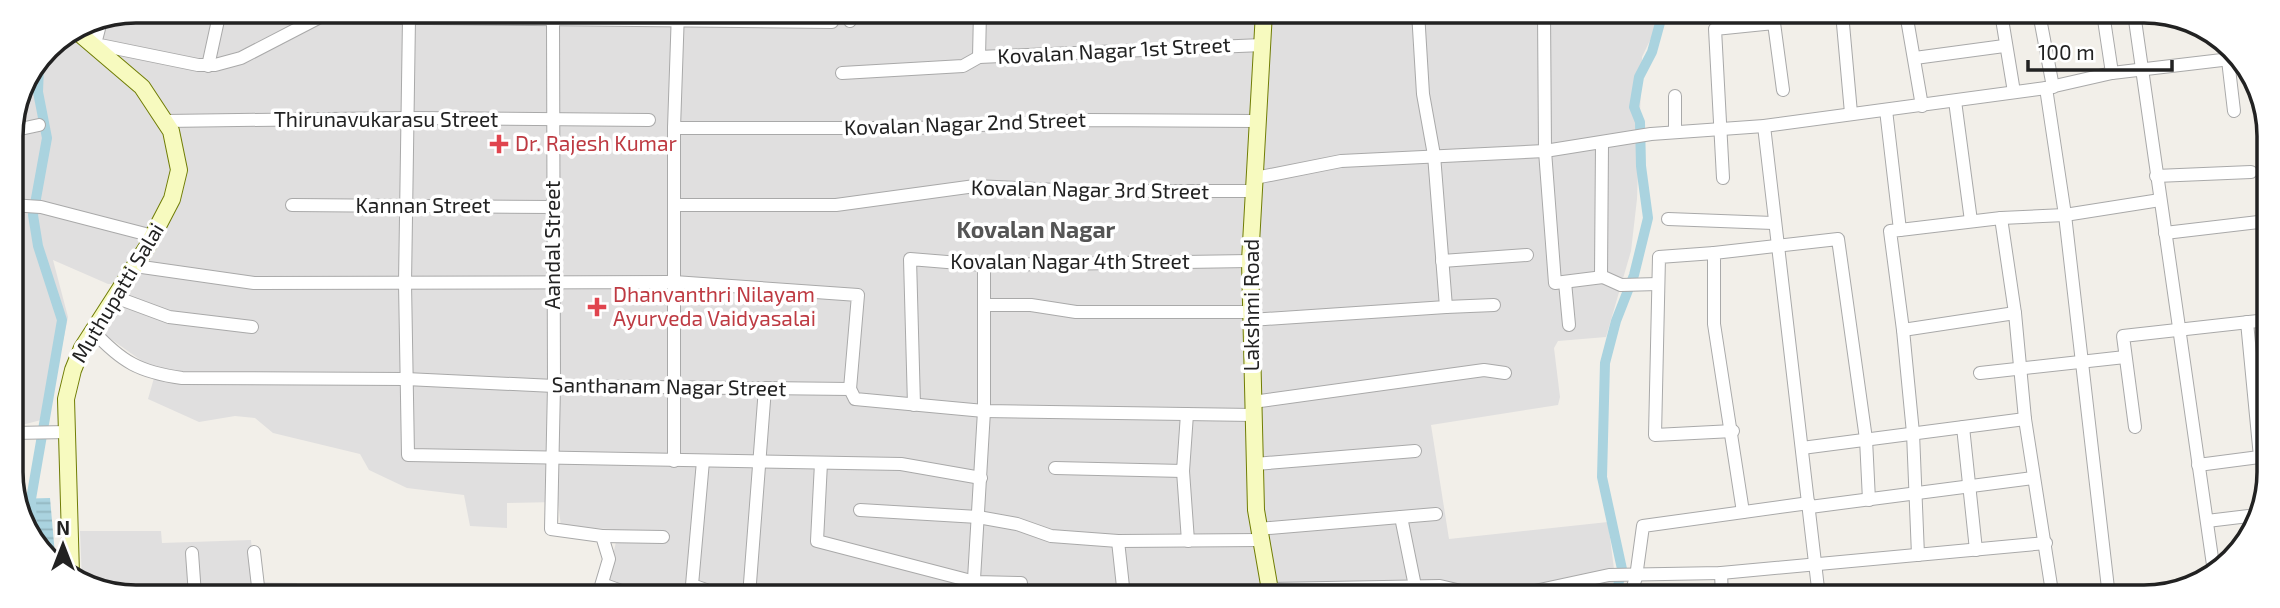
<svg xmlns="http://www.w3.org/2000/svg" width="2280" height="608" font-family="'Exo 2',sans-serif">
	<style>
		.residential { fill: #e0dfdf }
		.water { fill: url(#water-rules) }
		.lines { fill: none; stroke-linecap: round; stroke-linejoin: round }
		.canal { stroke: #aad3df; stroke-width: 10 }
		.street-casing { stroke: #a9a9a9; stroke-width: 14 }
		.secondary-casing { stroke: #707d05; stroke-width: 18 }
		.street { stroke: #fff; stroke-width: 12 }
		.secondary { stroke: #f7fabf; stroke-width: 16 }
		.health-dot { fill: #e0444e; stroke: #fff; stroke-width: 2.5 }
		.labels { text-anchor: middle; stroke-width: 7; stroke-linejoin: round; paint-order: stroke }
		.street-label { font-size: 21px; fill: #222; stroke: #fff }
		.health-label { font-size: 21px; fill: #be3a42; stroke: #fff; text-anchor: start }
		.neighbourhood-label { font-size: 23px; font-weight: bold; fill: #555; stroke: #fff }
		.rim { fill: none; stroke: #222; stroke-width: 3.5 }
	</style>
	<defs>
		<pattern id="water-rules" width="6" height="5" patternUnits="userSpaceOnUse" patternTransform="scale(1.75)"><rect width="6" height="5" fill="#aad3df"/><path d="M0 2.5h6" fill="none" stroke="#92b5bf"/></pattern>
	</defs>
	<rect width="100%" height="100%" fill="#f2efe9"/>
	<!-- residential -->
	<g class="residential">
		<path d="M 135,11 L 1659,12 L 1655,30 L 1642,57 L 1637,199 L 1631,251 L 1606,337 L 1558,341 L 1554,348 L 1560,397 L 1558,405 L 1431,425 L 1449,539 L 1608,522 L 1615,577 L 1608,597 L 603,596 L 617,538 L 612,529 L 561,527 L 558,502 L 507,503 L 507,528 L 470,526 L 464,495 L 407,488 L 369,470 L 360,454 L 273,433 L 255,418 L 235,416 L 199,422 L 148,399 L 156,371 L 101,332 L 117,284 L 108,284 L 53,260 L 68,317 L 48,415 L 41,420 L 22,425 L 21,476 L 13,482 L 11,128 L 47,47 L 88,20 Z"/>
		<path d="M 80,531 L 161,531 L 162,543 L 251,540 L 255,582 L 297,583 L 298,595 L 111,595 L 82,580 Z"/>
	</g>
	<!-- water -->
	<path class="water" d="M 50,498 L 56,566 L 47,561 L 14,499 Z"/>
	<g class="lines">
		<!-- canal -->
		<g class="canal">
			<path d="M 32,533 L 31,499 L 62,320 L 38,246 L 33,215 L 47,138 L 38,92 L 39,66"/>
			<path d="M 1615,597 L 1622,569 L 1602,477 L 1605,363 L 1616,321 L 1634,275 L 1648,218 L 1641,166 L 1640,122 L 1634,107 L 1639,77 L 1652,52 L 1663,12"/>
		</g>
		<!-- street casing -->
		<g class="street-casing">
			<g id="street">
				<path d="M 1544,12 L 1545,151 L 1555,283 L 1603,277"/>
				<path d="M 1842,13 L 1851,113"/>
				<path d="M 1906,13 L 1922,106"/>
				<path d="M 2001,13 L 2014,92"/>
				<path d="M 2039,13 L 2053,87"/>
				<path d="M 2103,13 L 2112,73"/>
				<path d="M 2134,13 L 2214,572"/>
				<path d="M 102,17 L 95,44 L 198,65 L 215,65 L 241,58 L 326,14"/>
				<path d="M 321,17 L 832,22"/>
				<path d="M 409,18 L 405,283 L 408,455 L 901,464 L 981,478"/>
				<path d="M 553,20 L 554,386 L 551,529 L 602,536 L 609,559 L 598,596"/>
				<path d="M 850,21 L 852,11"/>
				<path d="M 979,57 L 980,12"/>
				<path d="M 1915,58 L 2004,46"/>
				<path d="M 2228,60 L 2234,111"/>
				<path d="M 208,66 L 220,11"/>
				<path d="M 842,73 L 963,66 L 979,57 L 1262,45"/>
				<path d="M 2046,88 L 2065,215 L 2109,597"/>
				<path d="M 1675,96 L 1675,132"/>
				<path d="M 1955,101 L 1971,221"/>
				<path d="M 1886,110 L 1900,230 L 2001,218 L 2065,215 L 2160,200"/>
				<path d="M 165,121 L 407,118 L 649,120"/>
				<path d="M 1764,126 L 1819,597"/>
				<path d="M 674,128 L 916,128 L 1089,120 L 1256,121"/>
				<path d="M 11,131 L 39,125"/>
				<path d="M 1602,144 L 1601,276 L 1621,285 L 1658,284"/>
				<path d="M 2156,176 L 2251,172"/>
				<path d="M 1255,178 L 1341,161 L 1545,151 L 1651,134 L 1764,126 L 2046,88 L 2112,73 L 2239,58"/>
				<path d="M 1723,178 L 1715,29 L 1774,23 L 1783,90"/>
				<path d="M 11,205 L 41,207 L 153,236"/>
				<path d="M 292,205 L 553,207"/>
				<path d="M 675,205 L 836,205 L 975,186 L 1077,191 L 1254,191"/>
				<path d="M 2001,218 L 2015,313"/>
				<path d="M 1668,219 L 1773,223"/>
				<path d="M 1900,230 L 1890,231 L 1903,330 L 2015,313 L 2025,419 L 2052,592"/>
				<path d="M 2165,233 L 2267,221"/>
				<path d="M 1714,253 L 1659,257 L 1655,435 L 1733,431"/>
				<path d="M 1442,261 L 1527,255"/>
				<path d="M 135,266 L 254,283 L 674,282 L 858,295 L 850,389"/>
				<path d="M 1565,282 L 1569,325"/>
				<path d="M 115,297 L 169,317 L 252,327"/>
				<path d="M 984,305 L 1031,305 L 1076,312 L 1251,312"/>
				<path d="M 1446,307 L 1494,305"/>
				<path d="M 1251,320 L 1446,307 L 1434,155 L 1423,94 L 1418,12"/>
				<path d="M 2247,322 L 2260,457"/>
				<path d="M 1903,330 L 1913,433 L 1918,555"/>
				<path d="M 93,331 C 122,362 139,372 182,378 L 406,379 L 554,386 L 850,389 L 855,399 L 984,411 L 1253,415"/>
				<path d="M 1980,373 L 2125,357"/>
				<path d="M 1253,402 L 1484,370 L 1505,373"/>
				<path d="M 914,405 L 910,259 L 984,265 L 1250,261"/>
				<path d="M 1963,427 L 1976,550"/>
				<path d="M 2135,427 L 2123,336 L 2267,320"/>
				<path d="M 13,433 L 68,432"/>
				<path d="M 1802,448 L 2025,419"/>
				<path d="M 674,461 L 674,128 L 678,11"/>
				<path d="M 703,461 L 692,585 L 723,596"/>
				<path d="M 821,463 L 817,541 L 975,582 L 1021,583 L 1021,596"/>
				<path d="M 1255,464 L 1415,451"/>
				<path d="M 2198,465 L 2267,456"/>
				<path d="M 1055,468 L 1183,471 L 1187,414"/>
				<path d="M 1183,471 L 1188,541"/>
				<path d="M 1810,507 L 2033,478"/>
				<path d="M 860,510 L 978,517 L 1017,524 L 1051,536 L 1118,541 L 1261,540"/>
				<path d="M 1743,512 L 1714,324 L 1714,253 L 1838,239 L 1866,439 L 1869,500"/>
				<path d="M 1401,517 L 1417,596"/>
				<path d="M 2207,521 L 2257,515"/>
				<path d="M 1258,529 L 1436,514"/>
				<path d="M 602,536 L 663,537"/>
				<path d="M 1118,541 L 1124,596"/>
				<path d="M 254,552 L 259,595"/>
				<path d="M 192,553 L 195,595"/>
				<path d="M 1721,573 L 1722,597"/>
				<path d="M 602,584 L 635,596"/>
				<path d="M 1270,589 L 1440,586 L 1482,596 L 1530,592 L 1609,575 L 1721,573 L 2046,543"/>
				<path d="M 749,596 L 765,388"/>
				<path d="M 973,596 L 984,411 L 984,265"/>
				<path d="M 1630,597 L 1636,577 L 1643,526 L 1809,503"/>
				<path d="M 2139,597 L 2159,595"/>
			</g>
		</g>
		<!-- secondary casing -->
		<g class="secondary-casing">
			<g id="secondary">
				<path d="M 1264,12 L 1250,261 L 1256,510 L 1271,596"/>
				<path d="M 71,574 L 66,399 L 73,370 L 82,348 L 147,247 L 172,199 L 179,170 L 171,131 L 142,87 L 74,29"/>
			</g>
		</g>
		<!-- street -->
		<use href="#street" class="street"/>
		<!-- secondary -->
		<use href="#secondary" class="secondary"/>
	</g>
	<!-- markers -->
	<g class="health-dot">
		<path d="M495.5 133.5h7v7h7v7h-7v7h-7v-7h-7v-7h7z"/>
		<path d="M593.5 296.5h7v7h7v7h-7v7h-7v-7h-7v-7h7z"/>
	</g>
	<g class="labels">
		<!-- street labels -->
		<g class="street-label">
			<text transform="translate(1114 51) rotate(-3)" y="7">Kovalan Nagar 1st Street</text>
			<text x="386" y="127">Thirunavukarasu Street</text>
			<text transform="translate(965 124) rotate(-2)" y="7">Kovalan Nagar 2nd Street</text>
			<text transform="translate(1090 190) rotate(1)" y="7">Kovalan Nagar 3rd Street</text>
			<text x="423" y="213">Kannan Street</text>
			<text transform="translate(553 245) rotate(-90)" y="7">Aandal Street</text>
			<text x="1070" y="269">Kovalan Nagar 4th Street</text>
			<text transform="translate(118 293) rotate(-59)" y="7">Muthupatti Salai</text>
			<text transform="translate(1252 305) rotate(-90)" y="7">Lakshmi Road</text>
			<text transform="translate(669 387) rotate(1)" y="7">Santhanam Nagar Street</text>
		</g>
		<!-- health labels -->
		<g class="health-label">
			<text x="515" y="151">Dr. Rajesh Kumar</text>
			<text x="613" y="302">Dhanvanthri Nilayam<tspan x="613" dy="24">Ayurveda Vaidyasalai</tspan></text>
		</g>
		<!-- neighbourhood labels -->
		<g class="neighbourhood-label">
			<text x="1036" y="238">Kovalan Nagar</text>
		</g>
	</g>
	<!-- crop -->
	<path d="M0 0H2280V608H0ZM136 23H2144A113 113 0 0 1 2257 136V472A113 113 0 0 1 2144 585H136A113 113 0 0 1 23 472V136A113 113 0 0 1 136 23Z" fill="#fff" fill-rule="evenodd"/>
	<path class="rim" d="M136 23H2144A113 113 0 0 1 2257 136V472A113 113 0 0 1 2144 585H136A113 113 0 0 1 23 472V136A113 113 0 0 1 136 23Z"/>
	<!-- north arrow -->
	<g transform="translate(63 545)" stroke="#ffffff" stroke-width="5" paint-order="stroke">
	<path d="M0-5L12 26L0 18L-12 26Z" fill="#222222"/>
	<text y="-10" font-size="19" font-weight="bold" text-anchor="middle" fill="#222222">N</text>
	</g>
	<!-- scale -->
	<path d="M2028 60v10h144v-10" fill="none" stroke="#222222" stroke-width="3.5"/>
	<text x="2038" y="60" font-size="21" fill="#222222" stroke="#ffffff" stroke-width="5" paint-order="stroke">100 m</text>
</svg>
